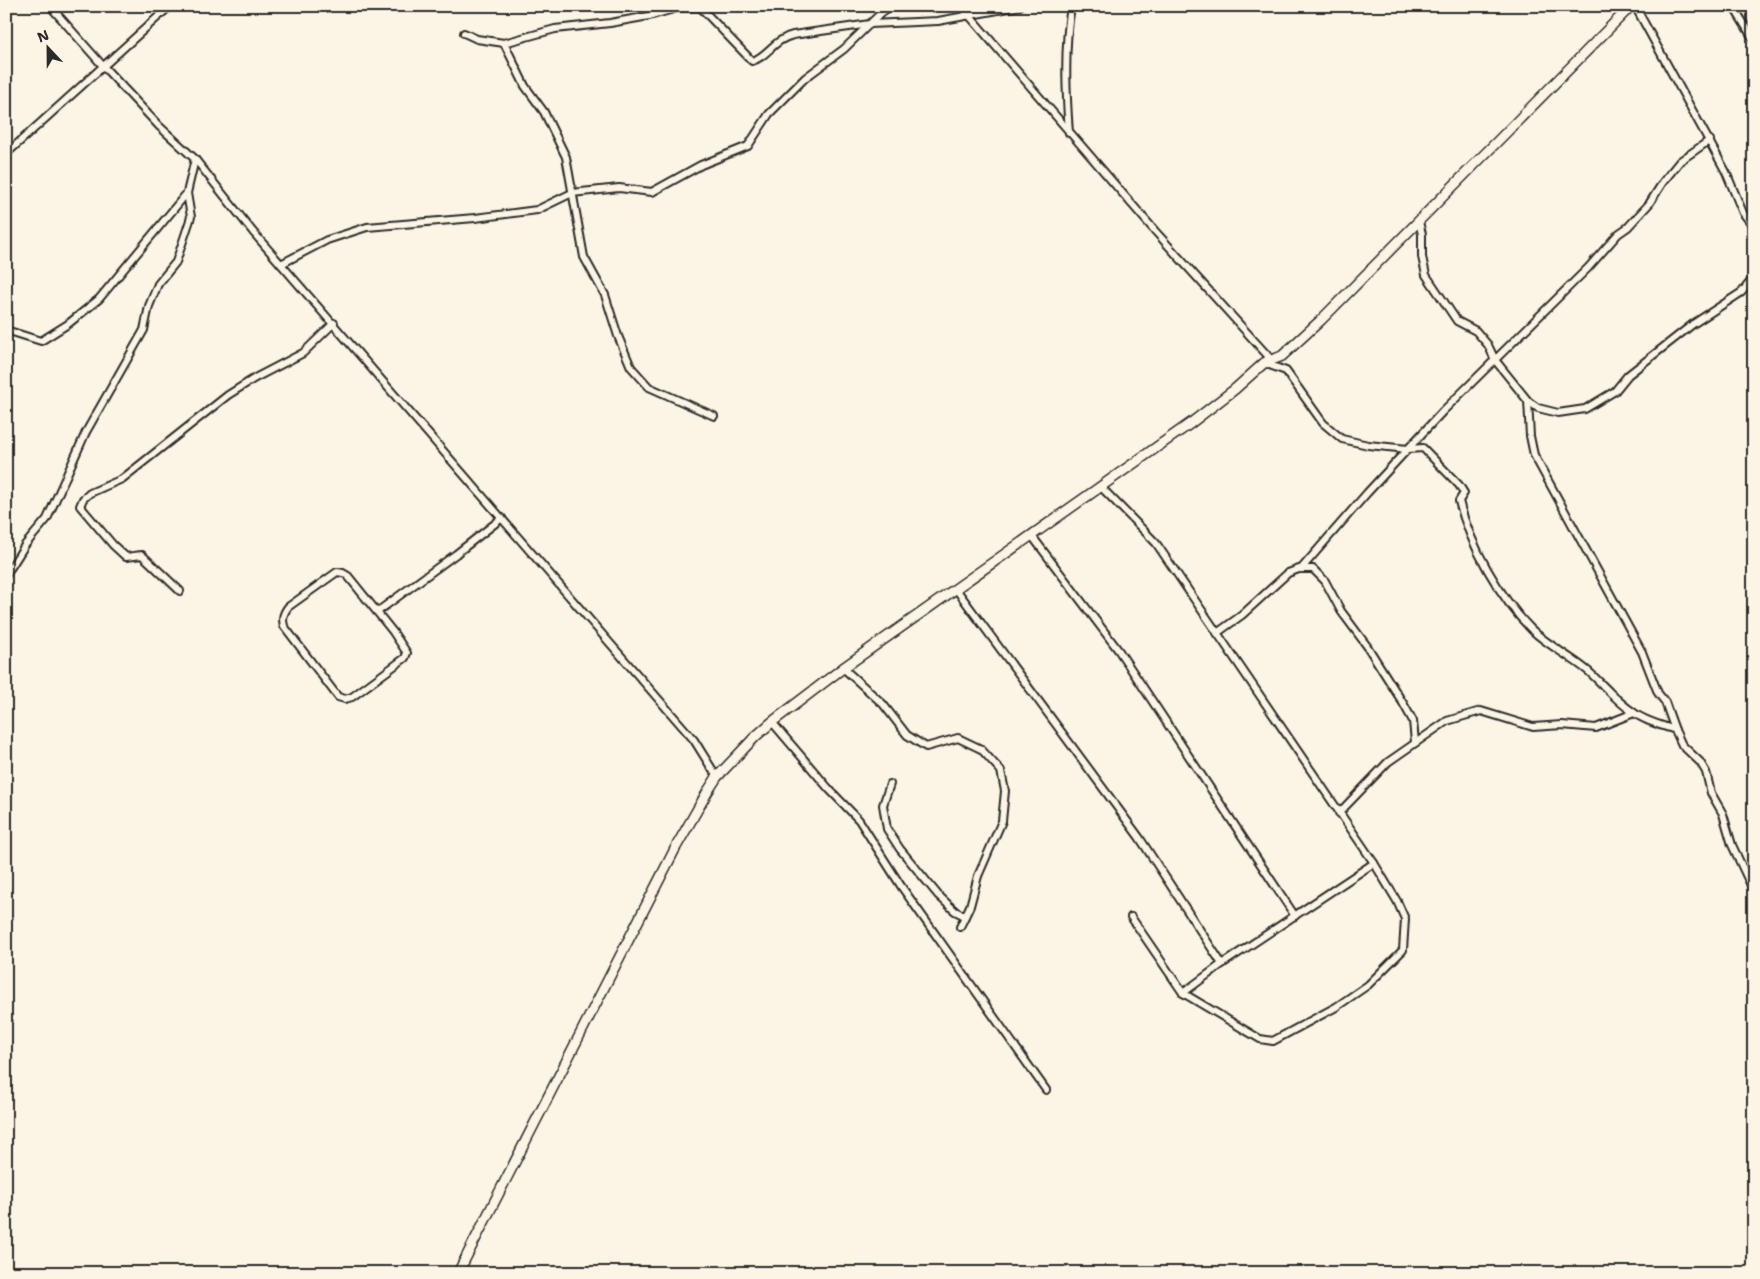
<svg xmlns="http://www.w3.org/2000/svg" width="1760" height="1279" font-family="'Shantell Sans',sans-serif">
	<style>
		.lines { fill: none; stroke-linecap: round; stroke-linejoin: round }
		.street-casing { stroke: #2b2b2b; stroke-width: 10 }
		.secondary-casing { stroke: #2b2b2b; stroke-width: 12 }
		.street { stroke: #fcf5e5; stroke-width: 6 }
		.secondary { stroke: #fcf5e5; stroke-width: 9 }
	</style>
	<rect width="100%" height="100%" fill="#fcf5e5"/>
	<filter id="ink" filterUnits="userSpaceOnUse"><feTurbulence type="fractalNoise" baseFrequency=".02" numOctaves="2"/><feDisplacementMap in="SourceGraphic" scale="10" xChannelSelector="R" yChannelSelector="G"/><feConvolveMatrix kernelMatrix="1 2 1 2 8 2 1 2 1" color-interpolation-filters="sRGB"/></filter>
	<g filter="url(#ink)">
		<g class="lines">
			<!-- street casing -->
			<g class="street-casing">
				<g id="street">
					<path d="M 50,6 L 103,66 L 159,126 L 195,159 L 253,232 L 694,740 L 717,777"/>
					<path d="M 961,6 L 1155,231 L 1269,357 L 1264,363 L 1286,371 L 1323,423 L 1342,439 L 1368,445 L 1408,449 L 1423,448 L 1459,485 L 1464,493 L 1459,501 C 1470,545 1500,598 1532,630 C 1549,646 1570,656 1588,671 C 1603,684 1616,701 1633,712 C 1644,721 1661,725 1675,730"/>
					<path d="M 1635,6 L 1726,172 L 1743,213 L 1754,227"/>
					<path d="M 1733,6 L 1754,40"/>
					<path d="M 464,33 L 477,39 L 504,43 L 555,29 L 610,23 L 649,16 L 677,8 L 700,7 L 752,61 C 766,58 774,39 793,35 L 870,24 L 938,21 L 1020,6"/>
					<path d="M 504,43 L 525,86 L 544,112 L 566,157 L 584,257 L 605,295 L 618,336 L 631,367 L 649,387 L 714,416"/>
					<path d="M 1069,133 C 1066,90 1064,49 1071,6"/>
					<path d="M 6,154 L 170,6"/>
					<path d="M 1419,222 L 1422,234 L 1422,257 L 1426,275 L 1457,321 L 1476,331 L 1488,345 L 1495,360 L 1528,401 L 1538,408 L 1558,413 L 1585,409 L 1615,391 L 1628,375 L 1693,324 L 1742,292 L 1754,277"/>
					<path d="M 281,264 L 327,240 L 367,227 L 475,218 L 537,210 L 572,193 L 619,188 L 652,192 L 701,165 L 748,146 L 769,114 L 805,78 L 844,49 L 881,13 L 891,6"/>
					<path d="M 6,330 L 41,341 L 68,324 L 99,299 L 187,193"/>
					<path d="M 1528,401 L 1530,436 L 1534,455 L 1642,652 L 1658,693 L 1665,702 L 1675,730 L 1682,745 L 1700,762 L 1706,772 L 1711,793 L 1723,814 L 1732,845 L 1754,892"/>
					<path d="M 1101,487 L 1156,543 L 1374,863 L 1397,901 L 1405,919 L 1403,950 L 1368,985 L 1336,1007 L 1273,1041 L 1260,1039 L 1183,993 L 1131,917"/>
					<path d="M 1032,536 L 1119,651 L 1295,916"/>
					<path d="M 1301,569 L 1367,493 L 1443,411 L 1588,268 L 1618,234 L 1628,227 L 1649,204 L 1663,182 L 1680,161 L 1710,140"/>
					<path d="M 6,575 L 25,545 L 47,519 L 86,432 L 144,330 L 149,306 L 158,284 L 176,262 L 191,217 L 187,193 L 195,159"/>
					<path d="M 956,589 L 1139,837 L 1222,964 L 1183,993"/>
					<path d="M 180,591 L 142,555 L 126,557 L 113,545 L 80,506 L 83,499 L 90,493 L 122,479 L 228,395 L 255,378 L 303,353 L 334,323"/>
					<path d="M 377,612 L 348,576 L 343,573 L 337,572 L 288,607 C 283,614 282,618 284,626 L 338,697 L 345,699 L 352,697 L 405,658 L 407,653 L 393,632 L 377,612 L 456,554 L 502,518"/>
					<path d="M 1217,633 L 1242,615 L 1288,573 L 1299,569 L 1313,569 L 1325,581 L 1341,611 L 1367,646 L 1403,703 L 1413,721 L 1415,742"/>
					<path d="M 843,668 L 883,704 L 907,735 L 926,747 L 958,738 L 981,749 L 1001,771 L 1005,791 L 1002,821 L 978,876 L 970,906 L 960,927"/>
					<path d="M 772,722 L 829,789 L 859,820 L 901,886 L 1046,1090"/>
					<path d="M 890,784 L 883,805 L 887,829 L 900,849 L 938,895 L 955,911 L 965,916"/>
					<path d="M 1339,813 L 1388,762 L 1447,721 L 1481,711 L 1533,727 L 1562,725 L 1596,728 L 1634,713"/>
					<path d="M 1222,964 L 1374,863"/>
				</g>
			</g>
			<!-- secondary casing -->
			<g class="secondary-casing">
				<path id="secondary" d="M 458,1273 L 676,847 L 708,791 L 717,777 L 755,737 L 772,722 L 843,668 L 1191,423 L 1235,389 L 1264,363 L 1282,356 L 1321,320 L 1631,6"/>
			</g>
			<!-- street -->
			<use href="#street" class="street"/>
			<!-- secondary -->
			<use href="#secondary" class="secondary"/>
		</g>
	</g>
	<!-- margin -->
	<rect width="1760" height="1279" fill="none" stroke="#fcf5e5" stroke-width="25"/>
	<rect x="12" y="12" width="1735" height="1254" fill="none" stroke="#2b2b2b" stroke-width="2" filter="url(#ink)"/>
	<!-- north arrow -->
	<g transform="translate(48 48) rotate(338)" stroke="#fcf5e5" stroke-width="4" paint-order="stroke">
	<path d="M0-4L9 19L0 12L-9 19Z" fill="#2b2b2b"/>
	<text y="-8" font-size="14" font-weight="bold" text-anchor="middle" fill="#2b2b2b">N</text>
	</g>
</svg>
